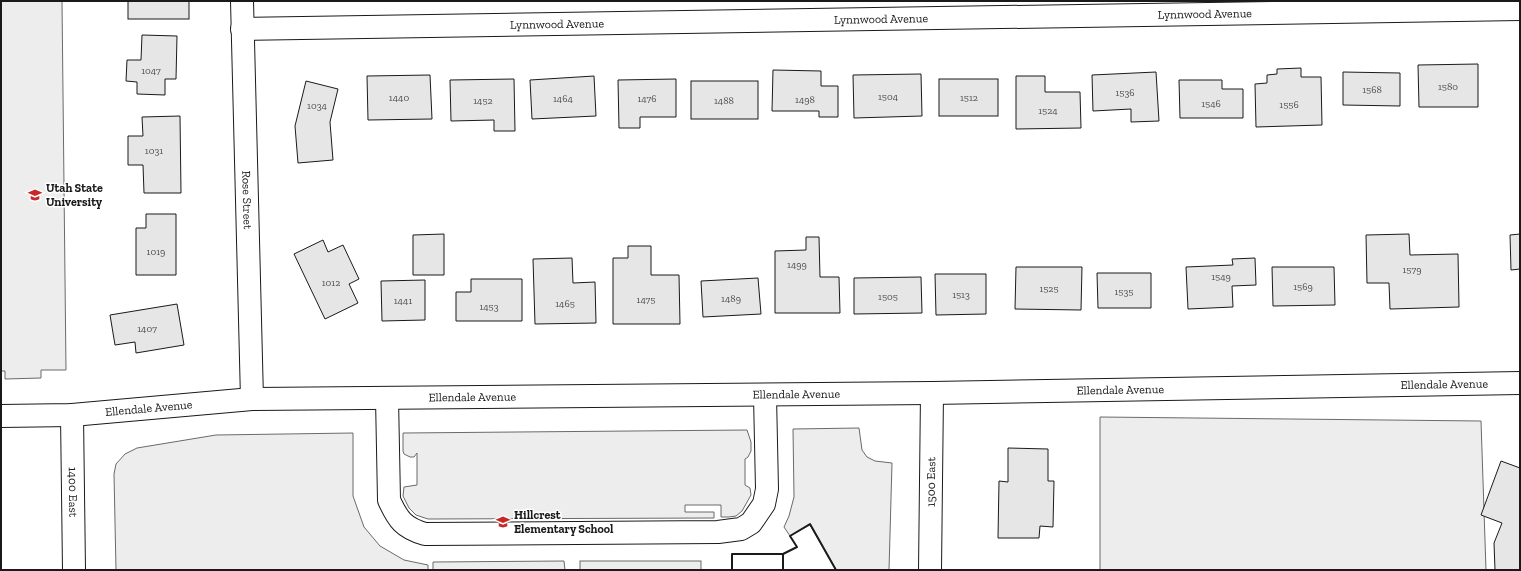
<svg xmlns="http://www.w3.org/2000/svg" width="1521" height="571" font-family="'Zilla Slab',serif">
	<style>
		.built { fill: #ededed; stroke: #6a6a6a }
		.building { fill: #e6e6e6; stroke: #1a1a1a }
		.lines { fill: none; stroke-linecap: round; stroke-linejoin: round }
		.minor-casing { stroke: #1a1a1a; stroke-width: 24 }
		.minor { stroke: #fff; stroke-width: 22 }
		.wall { stroke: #1a1a1a; stroke-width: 2 }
		.labels { text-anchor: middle; stroke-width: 3; stroke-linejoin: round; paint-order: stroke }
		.number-label { font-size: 10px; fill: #4d4d4d }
		.street-label { font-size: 12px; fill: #1a1a1a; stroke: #fff }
		.poi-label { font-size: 12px; font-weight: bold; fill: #1a1a1a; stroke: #fff; text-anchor: start }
	</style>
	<rect width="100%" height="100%" fill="#fff"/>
	<!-- built -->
	<g class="built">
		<path d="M 1,1 L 62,1 L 66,370 L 41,370 L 41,378 L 5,379 L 5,371 L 1,371 Z"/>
		<path d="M 1100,417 L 1481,421 L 1486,570 L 1100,570 Z"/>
		<path d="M 859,428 L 862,450 L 867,457 L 875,461 L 892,463 L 889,570 L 836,570 L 810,525 L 790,536 L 784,527 L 789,516 L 794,497 L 793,429 Z"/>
		<path d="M 747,430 L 751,442 L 751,451 L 748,457 L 745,459 L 745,485 L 750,488 L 751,495 L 742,511 L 736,516 L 729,517 L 721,517 L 721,505 L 685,505 L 685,512 L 714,512 L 714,518 L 428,519 L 416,515 L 409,508 L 403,496 L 404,487 L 417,485 L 417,453 L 414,457 L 410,457 L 404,454 L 403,451 L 403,433 Z"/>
		<path d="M 353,433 L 353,496 L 364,527 L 380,546 L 404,560 L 428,565 L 428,570 L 116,570 L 114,474 L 116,464 L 125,454 L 137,448 L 216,435 Z"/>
		<path d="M 564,561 L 565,570 L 433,570 L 433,562 Z"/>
		<rect x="580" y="561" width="121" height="9"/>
	</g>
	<!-- building -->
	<g class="building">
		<rect x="128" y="1" width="61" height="18"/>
		<path d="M 142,35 L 177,36 L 176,79 L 165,79 L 165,95 L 137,94 L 137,82 L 126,81 L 127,60 L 141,60 Z"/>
		<path d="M 1478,64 L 1478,107 L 1419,107 L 1418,65 Z"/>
		<path d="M 1301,68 L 1301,77 L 1321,77 L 1322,125 L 1256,127 L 1255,84 L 1267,83 L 1267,75 L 1277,74 L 1277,69 Z"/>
		<path d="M 773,70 L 821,71 L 821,86 L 838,86 L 838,117 L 819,117 L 819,111 L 772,111 Z"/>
		<path d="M 1156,72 L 1159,121 L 1131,122 L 1131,109 L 1093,111 L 1092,75 Z"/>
		<path d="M 1343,72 L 1400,73 L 1400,106 L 1343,105 Z"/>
		<path d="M 921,74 L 922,116 L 854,118 L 853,75 Z"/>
		<path d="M 430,75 L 432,119 L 368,120 L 367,76 Z"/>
		<path d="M 594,76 L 596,116 L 532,119 L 530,80 Z"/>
		<path d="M 1016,76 L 1045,76 L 1045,92 L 1080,92 L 1081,128 L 1016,129 Z"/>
		<path d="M 514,79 L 515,131 L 494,131 L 494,120 L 451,121 L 450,80 Z"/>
		<path d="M 676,79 L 676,117 L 640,117 L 640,128 L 619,128 L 618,80 Z"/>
		<rect x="939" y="79" width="59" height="37"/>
		<path d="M 1179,80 L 1222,80 L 1222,89 L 1243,89 L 1243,118 L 1180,118 Z"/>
		<path d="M 306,81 L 338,89 L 330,122 L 333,160 L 298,163 L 295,126 Z"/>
		<rect x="691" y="81" width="67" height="38"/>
		<path d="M 180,116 L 181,193 L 144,193 L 143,165 L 128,165 L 128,136 L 143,136 L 142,117 Z"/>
		<path d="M 146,214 L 176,214 L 176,275 L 136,275 L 136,228 L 146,228 Z"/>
		<path d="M 444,234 L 444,275 L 413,275 L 413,235 Z"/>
		<path d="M 1409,234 L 1410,255 L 1458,254 L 1459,307 L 1390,309 L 1389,283 L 1367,283 L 1366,235 Z"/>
		<path d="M 1520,234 L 1520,269 L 1511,270 L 1510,235 Z"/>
		<path d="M 806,237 L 819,237 L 820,277 L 839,277 L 840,313 L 775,313 L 775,251 L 806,250 Z"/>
		<path d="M 323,240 L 328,252 L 343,245 L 359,279 L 349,284 L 358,303 L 325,319 L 294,254 Z"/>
		<path d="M 628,246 L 651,246 L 651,275 L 679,275 L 680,324 L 613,324 L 613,258 L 628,258 Z"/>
		<path d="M 572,258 L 573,283 L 595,282 L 596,323 L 535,324 L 533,259 Z"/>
		<path d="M 1255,258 L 1256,285 L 1232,286 L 1233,307 L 1188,309 L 1186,267 L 1233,265 L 1232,259 Z"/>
		<path d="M 1016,267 L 1082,267 L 1081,310 L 1015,309 Z"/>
		<path d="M 1272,267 L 1334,267 L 1335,305 L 1273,306 Z"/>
		<path d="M 1097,273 L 1151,273 L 1151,308 L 1098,308 Z"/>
		<path d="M 935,274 L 986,274 L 986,314 L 936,315 Z"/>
		<path d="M 921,277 L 922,313 L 854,314 L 854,278 Z"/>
		<path d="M 758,278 L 761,314 L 703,317 L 701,281 Z"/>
		<path d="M 471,279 L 522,279 L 522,321 L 456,321 L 456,292 L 471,292 Z"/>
		<path d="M 425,280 L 425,320 L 382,321 L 381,281 Z"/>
		<path d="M 177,304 L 184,345 L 136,353 L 135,342 L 115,345 L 110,315 Z"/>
		<path d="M 1008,448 L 1048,449 L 1048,481 L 1054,481 L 1053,527 L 1040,526 L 1039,538 L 998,538 L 999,481 L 1008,482 Z"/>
		<path d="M 1501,461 L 1520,468 L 1520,570 L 1495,570 L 1494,543 L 1502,523 L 1481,515 Z"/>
	</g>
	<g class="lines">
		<!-- minor casing -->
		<g class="minor-casing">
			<g id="minor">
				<path id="s1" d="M 242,1 L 252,399"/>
				<path id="s2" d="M 242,29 L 1520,9"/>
				<path d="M 387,398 L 389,500 C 398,520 404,528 425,534 L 718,532 L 741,529 L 751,523 L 764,504 L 767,489 L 765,396"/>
				<path id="s3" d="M 72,415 L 74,570"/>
				<path id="s4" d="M 1,416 L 72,415 L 252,399 L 932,393 L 1520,383"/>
				<path id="s5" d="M 930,570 L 932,393"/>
			</g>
		</g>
		<!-- minor -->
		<use href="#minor" class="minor"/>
		<!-- wall -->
		<g class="wall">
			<path d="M 783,554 L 797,547 L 790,536 L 810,524 L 836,570"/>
			<path d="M 732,570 L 732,554 L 783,554 L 783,570"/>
		</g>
	</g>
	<!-- icons -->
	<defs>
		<g id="university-bare" transform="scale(1.08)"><path d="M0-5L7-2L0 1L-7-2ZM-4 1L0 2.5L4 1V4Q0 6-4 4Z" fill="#c62828" stroke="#fff" stroke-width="2.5" paint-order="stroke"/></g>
		<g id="school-bare" transform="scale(1.08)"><path d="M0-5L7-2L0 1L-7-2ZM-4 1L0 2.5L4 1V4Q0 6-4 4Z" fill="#c62828" stroke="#fff" stroke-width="2.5" paint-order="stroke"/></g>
	</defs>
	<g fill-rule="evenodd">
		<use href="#university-bare" x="35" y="195"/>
		<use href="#school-bare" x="503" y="522"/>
	</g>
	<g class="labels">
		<!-- number labels -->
		<g class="number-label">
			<text x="151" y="74">1047</text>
			<text x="1448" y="90">1580</text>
			<text x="1372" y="93">1568</text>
			<text x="1125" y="96">1536</text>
			<text x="888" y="100">1504</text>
			<text x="399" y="101">1440</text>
			<text x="969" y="101">1512</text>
			<text x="563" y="102">1464</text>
			<text x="647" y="102">1476</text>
			<text x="805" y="103">1498</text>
			<text x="483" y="104">1452</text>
			<text x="724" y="104">1488</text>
			<text x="1211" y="107">1546</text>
			<text x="1289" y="108">1556</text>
			<text x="317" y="109">1034</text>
			<text x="1048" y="114">1524</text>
			<text x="154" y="154">1031</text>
			<text x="156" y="255">1019</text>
			<text x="797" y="268">1499</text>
			<text x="1412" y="273">1579</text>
			<text x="1221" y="280">1549</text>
			<text x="331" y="286">1012</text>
			<text x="1303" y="290">1569</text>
			<text x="1049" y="292">1525</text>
			<text x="1124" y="295">1535</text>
			<text x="961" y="298">1513</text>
			<text x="888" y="300">1505</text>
			<text x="731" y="302">1489</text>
			<text x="646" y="303">1475</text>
			<text x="403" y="304">1441</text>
			<text x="565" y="307">1465</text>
			<text x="489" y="310">1453</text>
			<text x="147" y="332">1407</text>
		</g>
		<!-- street labels -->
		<g class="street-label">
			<text dy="4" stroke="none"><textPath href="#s2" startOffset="963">Lynnwood Avenue</textPath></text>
			<text dy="4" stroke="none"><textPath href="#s2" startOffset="639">Lynnwood Avenue</textPath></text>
			<text dy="4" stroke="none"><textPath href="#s2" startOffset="315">Lynnwood Avenue</textPath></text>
			<text dy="4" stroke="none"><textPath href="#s1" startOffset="199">Rose Street</textPath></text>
			<text dy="4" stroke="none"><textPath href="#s4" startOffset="1444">Ellendale Avenue</textPath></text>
			<text dy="4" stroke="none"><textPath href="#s4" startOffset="1120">Ellendale Avenue</textPath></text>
			<text dy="4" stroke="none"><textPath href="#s4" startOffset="796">Ellendale Avenue</textPath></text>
			<text dy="4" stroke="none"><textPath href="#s4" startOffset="472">Ellendale Avenue</textPath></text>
			<text dy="4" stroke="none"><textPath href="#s4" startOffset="148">Ellendale Avenue</textPath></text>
			<text dy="4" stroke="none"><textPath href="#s5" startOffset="88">1500 East</textPath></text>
			<text dy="4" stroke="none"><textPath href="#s3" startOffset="77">1400 East</textPath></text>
		</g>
		<!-- poi labels -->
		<g class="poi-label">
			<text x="46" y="192">Utah State<tspan x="46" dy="14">University</tspan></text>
			<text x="514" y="519">Hillcrest<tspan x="514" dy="14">Elementary School</tspan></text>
		</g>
	</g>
	<!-- border -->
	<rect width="1521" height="571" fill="none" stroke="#1a1a1a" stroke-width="4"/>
</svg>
